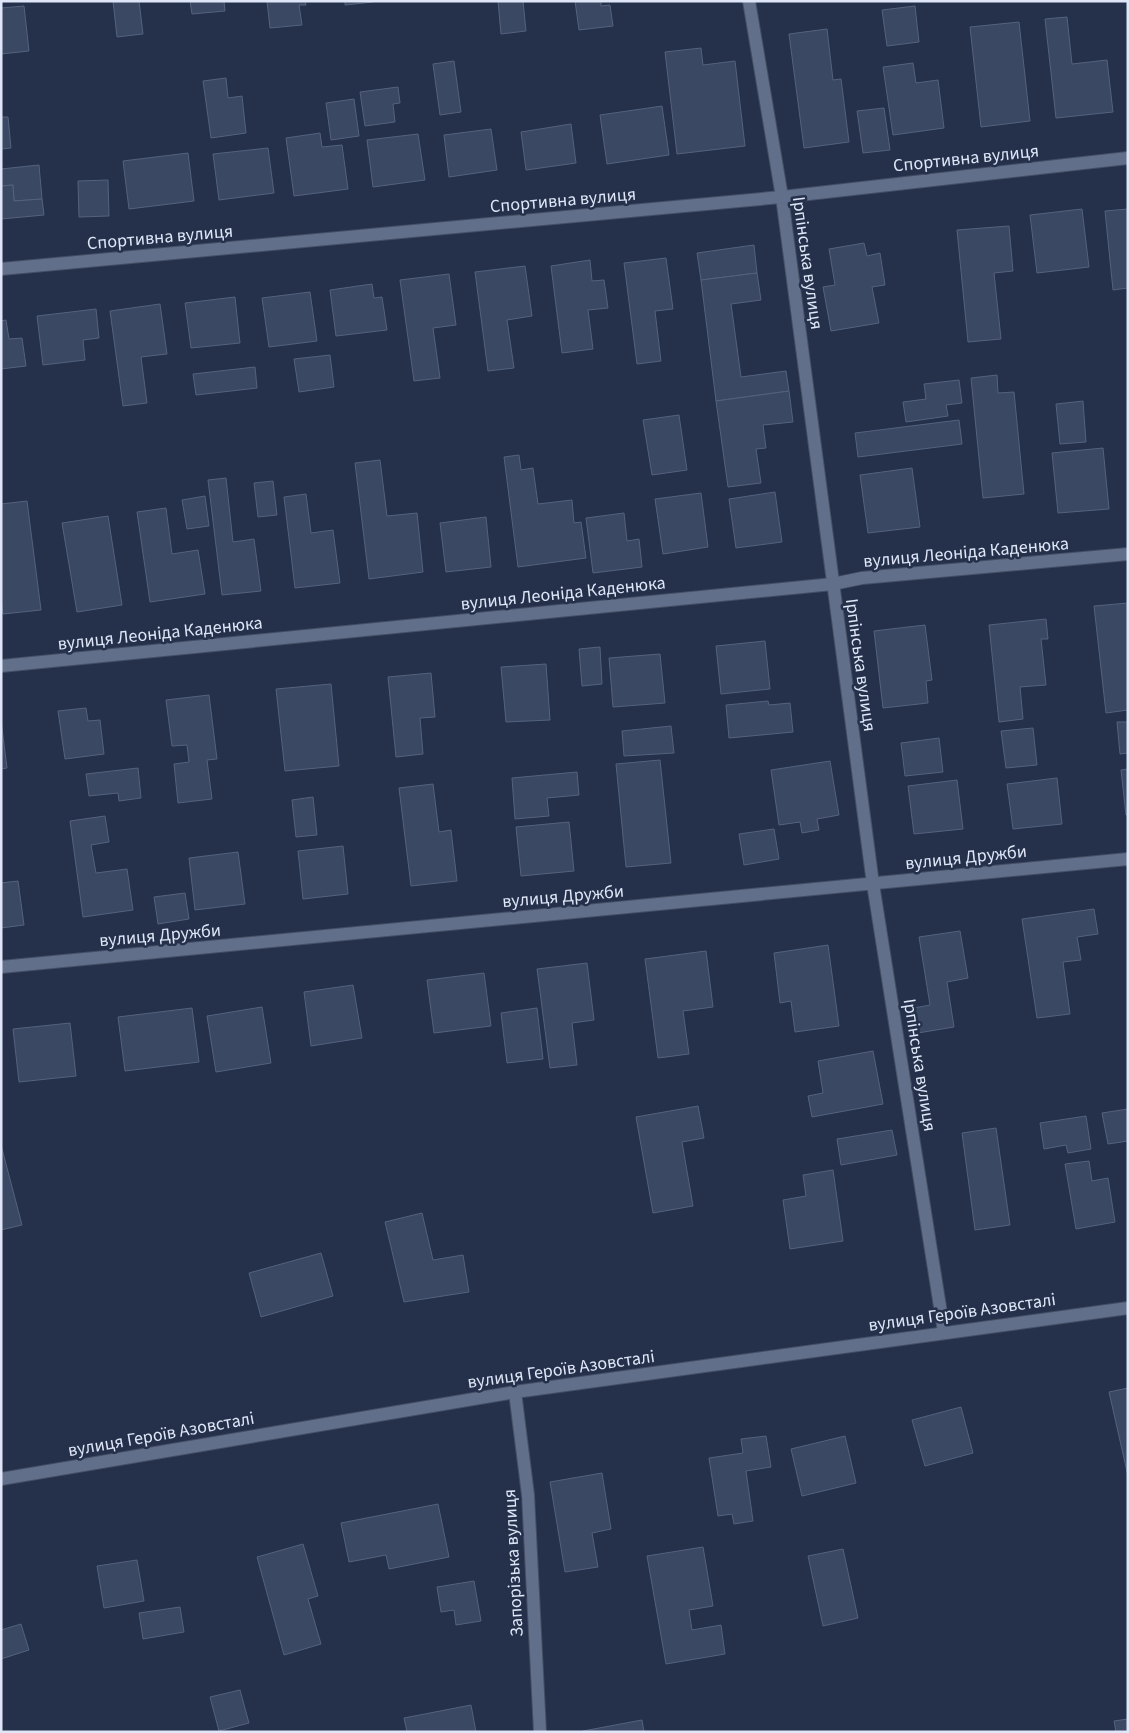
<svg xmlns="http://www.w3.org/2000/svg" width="1129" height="1733" font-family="'Source Sans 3',sans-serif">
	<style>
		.building { fill: #3a4864; stroke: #54627e }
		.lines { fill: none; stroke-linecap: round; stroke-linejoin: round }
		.street-casing { stroke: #444e64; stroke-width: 14 }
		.street { stroke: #616f8b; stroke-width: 12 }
		.labels { text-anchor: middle; stroke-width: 5; stroke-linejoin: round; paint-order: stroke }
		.street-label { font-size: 18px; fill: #dee6f7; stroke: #25314b }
	</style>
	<rect width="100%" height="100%" fill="#25314b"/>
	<!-- building -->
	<g class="building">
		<path d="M 113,1 L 139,1 L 143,34 L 117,37 Z"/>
		<path d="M 190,1 L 224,1 L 225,11 L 192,14 Z"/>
		<path d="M 267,1 L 305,1 L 306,5 L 299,5 L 302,25 L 270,28 Z"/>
		<path d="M 345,1 L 372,1 L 373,2 L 345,5 Z"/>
		<path d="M 498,1 L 523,1 L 526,31 L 501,34 Z"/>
		<path d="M 575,1 L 601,1 L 601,6 L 610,5 L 613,26 L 579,30 Z"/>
		<path d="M 24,6 L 29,51 L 1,54 L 1,8 Z"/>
		<path d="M 915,6 L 919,42 L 887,46 L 882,10 Z"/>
		<path d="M 1067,17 L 1072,64 L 1107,60 L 1113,112 L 1056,118 L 1045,19 Z"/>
		<path d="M 1019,22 L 1030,121 L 981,127 L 970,27 Z"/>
		<path d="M 827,29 L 833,80 L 841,79 L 849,142 L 804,148 L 789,34 Z"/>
		<path d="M 701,48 L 703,65 L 735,61 L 745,146 L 677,154 L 665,52 Z"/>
		<path d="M 454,61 L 461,112 L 440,115 L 433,64 Z"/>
		<path d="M 913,63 L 916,83 L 938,80 L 944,128 L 893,135 L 883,67 Z"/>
		<path d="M 226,78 L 228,98 L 242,96 L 246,133 L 211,138 L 203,81 Z"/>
		<path d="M 398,87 L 400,103 L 393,104 L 395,122 L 365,126 L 360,92 Z"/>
		<path d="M 354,99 L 359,136 L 331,140 L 326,103 Z"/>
		<path d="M 662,106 L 669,155 L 607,164 L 600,115 Z"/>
		<path d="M 884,108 L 890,150 L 863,153 L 857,111 Z"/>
		<path d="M 1,117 L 8,117 L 11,148 L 1,149 Z"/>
		<path d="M 571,124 L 576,163 L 526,170 L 521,132 Z"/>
		<path d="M 491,129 L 497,170 L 449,177 L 444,135 Z"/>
		<path d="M 320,133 L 322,147 L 342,145 L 348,189 L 294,196 L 286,138 Z"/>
		<path d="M 418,134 L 425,180 L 373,187 L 367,140 Z"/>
		<path d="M 268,148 L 274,193 L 219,200 L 213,154 Z"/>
		<path d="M 188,153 L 194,201 L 129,209 L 123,161 Z"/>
		<path d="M 39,165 L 42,199 L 14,201 L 13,185 L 1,186 L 1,169 Z"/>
		<path d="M 108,180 L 109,216 L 79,217 L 78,181 Z"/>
		<path d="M 13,185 L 14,201 L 42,199 L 44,215 L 1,219 L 1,186 Z"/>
		<path d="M 1082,209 L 1089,267 L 1037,273 L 1030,215 Z"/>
		<path d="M 1128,209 L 1128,288 L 1113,290 L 1105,211 Z"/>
		<path d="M 1009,226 L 1013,271 L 994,273 L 1001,339 L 968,342 L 957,230 Z"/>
		<path d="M 864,243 L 867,256 L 880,253 L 885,285 L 872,287 L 879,323 L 831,331 L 823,287 L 835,285 L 829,249 Z"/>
		<path d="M 754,245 L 757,273 L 701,280 L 697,253 Z"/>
		<path d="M 666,258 L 673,309 L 655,311 L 661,361 L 637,364 L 624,263 Z"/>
		<path d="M 590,260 L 592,281 L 604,280 L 608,308 L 588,310 L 593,349 L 562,353 L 551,266 Z"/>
		<path d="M 525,266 L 532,316 L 507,320 L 514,368 L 488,371 L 475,272 Z"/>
		<path d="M 757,273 L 761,300 L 731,304 L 741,377 L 786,371 L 789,391 L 716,401 L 701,280 Z"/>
		<path d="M 449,274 L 456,325 L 433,328 L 440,378 L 414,381 L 400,280 Z"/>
		<path d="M 372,284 L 374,298 L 382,297 L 387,330 L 336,336 L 330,290 Z"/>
		<path d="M 310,292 L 317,341 L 269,347 L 262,298 Z"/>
		<path d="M 235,297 L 240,343 L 191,348 L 185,303 Z"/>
		<path d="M 160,304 L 167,354 L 141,357 L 147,403 L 123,406 L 110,311 Z"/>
		<path d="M 96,309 L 99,338 L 83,340 L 85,360 L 43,365 L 37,316 Z"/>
		<path d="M 6,320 L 9,339 L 22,338 L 26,366 L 1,369 L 1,321 Z"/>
		<path d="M 330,355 L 334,387 L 299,392 L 294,359 Z"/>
		<path d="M 255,367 L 257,388 L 196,395 L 193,374 Z"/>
		<path d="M 997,375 L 998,393 L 1014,392 L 1024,494 L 983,498 L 971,378 Z"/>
		<path d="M 959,380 L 962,403 L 946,405 L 948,416 L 906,422 L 903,402 L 926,399 L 924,384 Z"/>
		<path d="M 789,391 L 793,422 L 763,425 L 766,448 L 756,449 L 761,483 L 728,487 L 716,401 Z"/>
		<path d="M 1083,401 L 1086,442 L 1060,444 L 1056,404 Z"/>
		<path d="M 679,415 L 687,470 L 652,475 L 643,420 Z"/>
		<path d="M 959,420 L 962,444 L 858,457 L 855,433 Z"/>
		<path d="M 1103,448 L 1109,509 L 1058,513 L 1052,453 Z"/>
		<path d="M 519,455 L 521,470 L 533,468 L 538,504 L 572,500 L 574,523 L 581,522 L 586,558 L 518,567 L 504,457 Z"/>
		<path d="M 380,460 L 387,516 L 417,513 L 423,572 L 369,579 L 355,463 Z"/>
		<path d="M 912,468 L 920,527 L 868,533 L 860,475 Z"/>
		<path d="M 226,478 L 233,542 L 254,539 L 261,591 L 222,595 L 208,480 Z"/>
		<path d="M 273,481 L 277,515 L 258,517 L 254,483 Z"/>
		<path d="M 775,492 L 782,542 L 736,548 L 729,499 Z"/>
		<path d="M 701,493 L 708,547 L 663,554 L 655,499 Z"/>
		<path d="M 306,494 L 311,533 L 333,530 L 340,583 L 295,588 L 284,497 Z"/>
		<path d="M 205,496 L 209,526 L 187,529 L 182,500 Z"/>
		<path d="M 27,501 L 41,610 L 3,614 L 1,599 L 1,504 Z"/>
		<path d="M 166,508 L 172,554 L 198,550 L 205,594 L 150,602 L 137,512 Z"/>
		<path d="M 624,513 L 627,541 L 639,539 L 642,567 L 593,573 L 586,518 Z"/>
		<path d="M 108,516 L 122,605 L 77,612 L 62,523 Z"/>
		<path d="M 486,517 L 491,567 L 446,572 L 440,523 Z"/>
		<path d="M 1128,603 L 1128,710 L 1106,713 L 1094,606 Z"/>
		<path d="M 1046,619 L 1048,639 L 1041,639 L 1046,685 L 1020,687 L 1023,719 L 999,722 L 989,625 Z"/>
		<path d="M 925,625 L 932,680 L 926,681 L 928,703 L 883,708 L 874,631 Z"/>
		<path d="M 765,641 L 770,689 L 721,694 L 716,646 Z"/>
		<path d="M 600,647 L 602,684 L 582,686 L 579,649 Z"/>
		<path d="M 660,654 L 665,703 L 613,707 L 609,658 Z"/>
		<path d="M 546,664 L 550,720 L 506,722 L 501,667 Z"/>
		<path d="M 431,673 L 435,717 L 420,718 L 423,754 L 396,757 L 388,677 Z"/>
		<path d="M 331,684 L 339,766 L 285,771 L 276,689 Z"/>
		<path d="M 209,695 L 217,759 L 207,760 L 212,799 L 178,803 L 174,764 L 189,762 L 187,745 L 172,746 L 166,700 Z"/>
		<path d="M 768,701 L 769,705 L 790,703 L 793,732 L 729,738 L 726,705 Z"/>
		<path d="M 86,708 L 88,721 L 100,720 L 104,754 L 65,759 L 58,711 Z"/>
		<path d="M 1,720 L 7,768 L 1,769 Z"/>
		<path d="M 1117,722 L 1128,722 L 1128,753 L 1120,754 Z"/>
		<path d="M 671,726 L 674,753 L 624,756 L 622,731 Z"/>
		<path d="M 1033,728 L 1037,765 L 1006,768 L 1001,731 Z"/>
		<path d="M 939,738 L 943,772 L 905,776 L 901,743 Z"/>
		<path d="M 660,760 L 671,863 L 626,867 L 616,764 Z"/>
		<path d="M 830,761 L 839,815 L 817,819 L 819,830 L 802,833 L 800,822 L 779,825 L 771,770 Z"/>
		<path d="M 138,768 L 141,798 L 119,801 L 118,793 L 89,796 L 86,774 Z"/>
		<path d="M 1128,769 L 1128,815 L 1126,815 L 1121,770 Z"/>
		<path d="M 577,772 L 579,795 L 547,798 L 549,816 L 515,819 L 512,778 Z"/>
		<path d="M 1057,778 L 1062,824 L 1013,829 L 1007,784 Z"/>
		<path d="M 957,780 L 963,829 L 914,834 L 908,786 Z"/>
		<path d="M 433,784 L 439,832 L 451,830 L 457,881 L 411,886 L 399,788 Z"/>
		<path d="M 313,797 L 317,835 L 296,837 L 292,800 Z"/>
		<path d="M 105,816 L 109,842 L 91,845 L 96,873 L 127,869 L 133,910 L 83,917 L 70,821 Z"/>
		<path d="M 569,822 L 574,871 L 521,876 L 516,827 Z"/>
		<path d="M 774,829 L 779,859 L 744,865 L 739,834 Z"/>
		<path d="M 343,846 L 348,894 L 303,899 L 298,851 Z"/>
		<path d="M 238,852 L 245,904 L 195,910 L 189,858 Z"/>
		<path d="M 18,881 L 24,925 L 1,928 L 1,883 Z"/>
		<path d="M 185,893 L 189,919 L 158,924 L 154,897 Z"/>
		<path d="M 1094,909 L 1098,934 L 1077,937 L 1081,960 L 1063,962 L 1070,1014 L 1037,1018 L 1022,919 Z"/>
		<path d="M 960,931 L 968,978 L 947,982 L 954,1027 L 918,1033 L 914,1008 L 930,1005 L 919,937 Z"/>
		<path d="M 828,945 L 839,1026 L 795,1032 L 791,1001 L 780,1003 L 774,953 Z"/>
		<path d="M 706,951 L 713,1007 L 683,1011 L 689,1054 L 658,1058 L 645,959 Z"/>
		<path d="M 587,963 L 594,1020 L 572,1023 L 577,1065 L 550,1068 L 537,969 Z"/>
		<path d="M 484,973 L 491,1026 L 434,1033 L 427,980 Z"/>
		<path d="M 353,985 L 362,1038 L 311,1046 L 304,992 Z"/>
		<path d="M 262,1007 L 271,1063 L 216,1072 L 207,1016 Z"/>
		<path d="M 192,1008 L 199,1062 L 125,1071 L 118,1017 Z"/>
		<path d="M 537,1008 L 543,1059 L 507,1063 L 501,1013 Z"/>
		<path d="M 70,1023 L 76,1076 L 19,1082 L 13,1029 Z"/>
		<path d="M 873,1051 L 883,1104 L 812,1117 L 808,1096 L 823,1093 L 818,1061 Z"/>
		<path d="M 698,1106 L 704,1138 L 682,1142 L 693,1206 L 653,1213 L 636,1117 Z"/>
		<path d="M 1128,1109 L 1128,1141 L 1108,1144 L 1102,1113 Z"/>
		<path d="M 1086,1116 L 1091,1149 L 1068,1153 L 1066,1145 L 1044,1149 L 1040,1123 Z"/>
		<path d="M 996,1128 L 1010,1225 L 975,1230 L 962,1133 Z"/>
		<path d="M 892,1130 L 897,1155 L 841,1165 L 837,1139 Z"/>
		<path d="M 1,1145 L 22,1225 L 1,1230 Z"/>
		<path d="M 1089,1161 L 1092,1181 L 1108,1178 L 1115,1222 L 1076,1229 L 1065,1164 Z"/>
		<path d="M 833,1170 L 843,1241 L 790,1249 L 783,1200 L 806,1196 L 803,1175 Z"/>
		<path d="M 422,1213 L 433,1260 L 463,1255 L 469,1292 L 404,1302 L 385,1222 Z"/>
		<path d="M 321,1253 L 333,1296 L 261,1317 L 249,1273 Z"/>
		<path d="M 1128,1388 L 1128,1476 L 1109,1392 Z"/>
		<path d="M 961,1407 L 973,1453 L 925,1466 L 912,1420 Z"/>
		<path d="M 766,1436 L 771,1467 L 746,1471 L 753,1521 L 734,1524 L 732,1514 L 718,1516 L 709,1458 L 743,1453 L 741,1439 Z"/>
		<path d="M 845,1436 L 856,1483 L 802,1496 L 791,1449 Z"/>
		<path d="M 602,1473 L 611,1529 L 592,1533 L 598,1567 L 565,1572 L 550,1482 Z"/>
		<path d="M 438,1504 L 449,1557 L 389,1569 L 386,1555 L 349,1562 L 341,1523 Z"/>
		<path d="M 303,1544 L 318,1596 L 308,1599 L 321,1644 L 284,1655 L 257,1557 Z"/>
		<path d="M 703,1547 L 713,1606 L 689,1610 L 692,1630 L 721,1625 L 725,1654 L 666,1664 L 647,1556 Z"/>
		<path d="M 843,1549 L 858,1618 L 823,1626 L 808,1556 Z"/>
		<path d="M 137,1560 L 144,1601 L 104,1608 L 97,1566 Z"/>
		<path d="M 474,1581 L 481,1621 L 456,1625 L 454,1610 L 441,1612 L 437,1587 Z"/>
		<path d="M 180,1607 L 184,1632 L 143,1639 L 139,1613 Z"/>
		<path d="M 21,1624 L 29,1650 L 1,1659 L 1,1630 Z"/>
		<path d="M 240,1690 L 249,1723 L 219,1731 L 210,1697 Z"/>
		<path d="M 471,1705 L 476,1732 L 407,1732 L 404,1718 Z"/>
		<path d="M 1128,1719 L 1128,1732 L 1116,1732 L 1114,1721 Z"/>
		<path d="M 642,1720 L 644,1732 L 583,1732 L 583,1731 Z"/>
	</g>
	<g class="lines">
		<!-- street casing -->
		<g class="street-casing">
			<g id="street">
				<path d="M 749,1 L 782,197 L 873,884 L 944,1332"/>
				<path d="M 1,269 L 782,197 L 1128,158"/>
				<path d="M 1,666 L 833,584 L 862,578 L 1128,554"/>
				<path d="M 1,967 L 1128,859"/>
				<path d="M 515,1392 L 528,1495 L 540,1732"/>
				<path d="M 1,1479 L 515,1392 L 1128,1308"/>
			</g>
		</g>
		<!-- street -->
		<use href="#street" class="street"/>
	</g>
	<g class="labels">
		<!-- street labels -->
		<g class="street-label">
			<text transform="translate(966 158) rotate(-6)" y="6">Спортивна вулиця</text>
			<text transform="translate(563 200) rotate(-5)" y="6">Спортивна вулиця</text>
			<text transform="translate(160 237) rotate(-5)" y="6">Спортивна вулиця</text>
			<text transform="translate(808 263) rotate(82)" y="6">Ірпінська вулиця</text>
			<text transform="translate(966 552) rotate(-5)" y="6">вулиця Леоніда Каденюка</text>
			<text transform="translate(563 593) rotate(-6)" y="6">вулиця Леоніда Каденюка</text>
			<text transform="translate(160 633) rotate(-6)" y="6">вулиця Леоніда Каденюка</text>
			<text transform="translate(861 665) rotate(82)" y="6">Ірпінська вулиця</text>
			<text transform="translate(966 857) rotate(-6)" y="6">вулиця Дружби</text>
			<text transform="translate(563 896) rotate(-5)" y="6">вулиця Дружби</text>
			<text transform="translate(160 935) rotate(-5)" y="6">вулиця Дружби</text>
			<text transform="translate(920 1065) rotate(81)" y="6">Ірпінська вулиця</text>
			<text transform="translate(962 1312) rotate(-8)" y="6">вулиця Героїв Азовсталі</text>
			<text transform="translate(561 1369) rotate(-8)" y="6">вулиця Героїв Азовсталі</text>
			<text transform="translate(161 1434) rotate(-10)" y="6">вулиця Героїв Азовсталі</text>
			<text transform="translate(513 1563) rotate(-93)" y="6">Запорізька вулиця</text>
		</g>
	</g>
	<!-- border -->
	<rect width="1129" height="1733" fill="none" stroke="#dee6f7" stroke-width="5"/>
</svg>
